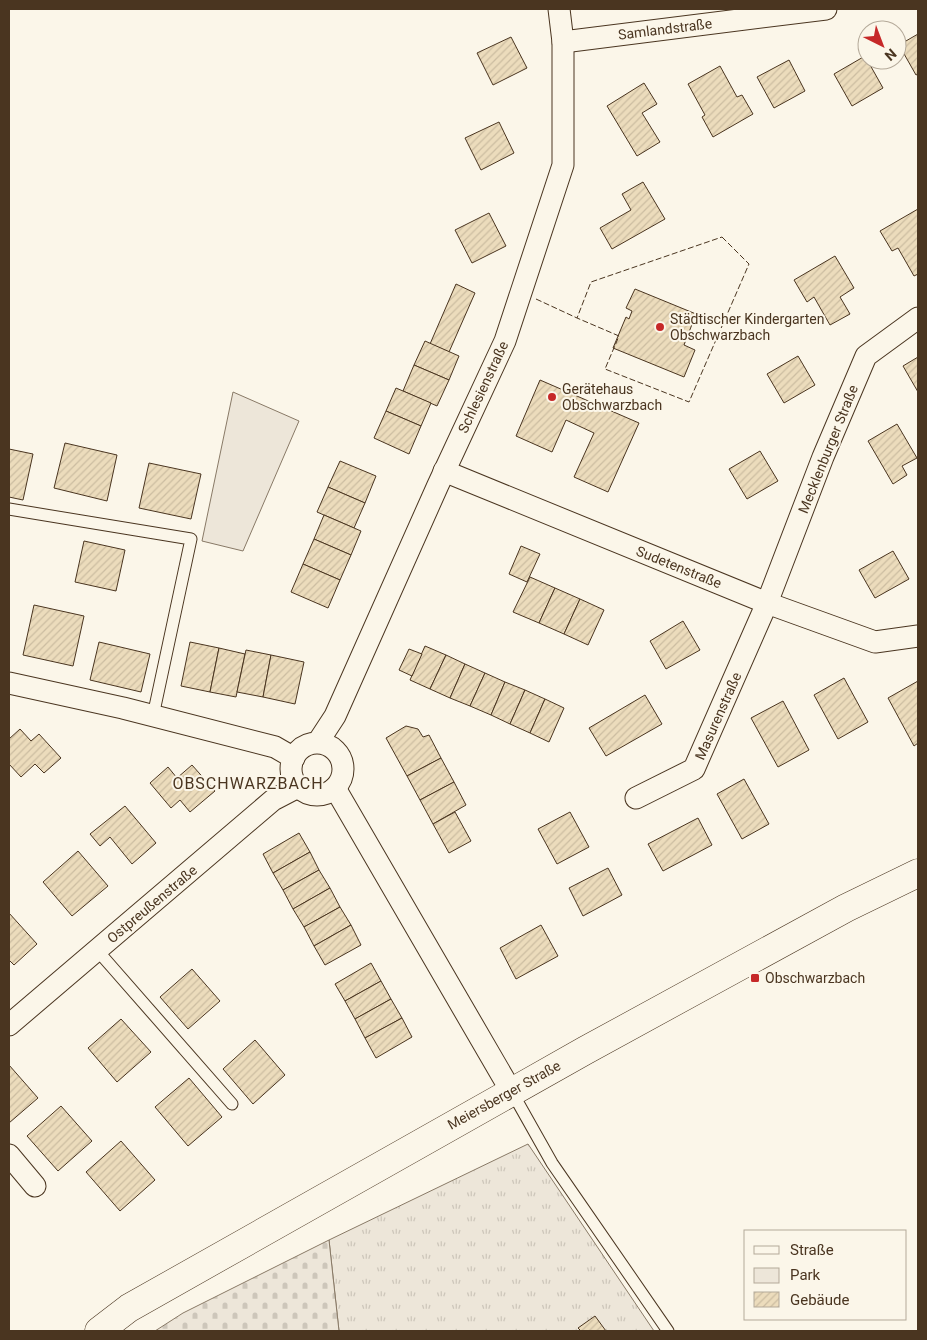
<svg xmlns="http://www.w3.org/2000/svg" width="927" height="1340" font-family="Roboto,sans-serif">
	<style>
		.grass { fill: url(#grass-tufts); stroke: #887966 }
		.cemetery { fill: url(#cemetery-stones); stroke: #887966 }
		.park { fill: #ede6d9; stroke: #887966 }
		.building { fill: url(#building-hatch); stroke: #4a3520 }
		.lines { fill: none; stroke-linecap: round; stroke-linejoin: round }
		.service-casing { stroke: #4a3520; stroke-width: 13 }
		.minor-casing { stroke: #4a3520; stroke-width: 23 }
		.secondary-casing { stroke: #4a3520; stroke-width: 29 }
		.service { stroke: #fbf6e9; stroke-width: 11 }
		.minor { stroke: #fbf6e9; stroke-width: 21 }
		.secondary { stroke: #fbf6e9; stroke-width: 28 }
		.fence { stroke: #4a3520; stroke-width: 1; stroke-dasharray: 6 2.5; stroke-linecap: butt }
		.poi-dot { fill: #c62828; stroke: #fbf6e9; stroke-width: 2 }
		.labels { text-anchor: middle; stroke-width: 4; stroke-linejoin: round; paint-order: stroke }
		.street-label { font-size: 14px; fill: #4a3520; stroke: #fbf6e9 }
		.poi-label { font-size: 14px; fill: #4a3520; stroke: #fbf6e9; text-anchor: start }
		.quarter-label { font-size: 16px; letter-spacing: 1px; fill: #4a3520; stroke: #fbf6e9 }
	</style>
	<defs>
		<pattern id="grass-tufts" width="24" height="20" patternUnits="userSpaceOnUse" patternTransform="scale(1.25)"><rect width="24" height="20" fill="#ede6d9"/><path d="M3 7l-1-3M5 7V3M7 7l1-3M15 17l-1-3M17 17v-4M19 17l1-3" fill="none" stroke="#cdc6ba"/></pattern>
		<pattern id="cemetery-stones" width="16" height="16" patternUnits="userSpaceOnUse" patternTransform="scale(1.25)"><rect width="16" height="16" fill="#ede6d9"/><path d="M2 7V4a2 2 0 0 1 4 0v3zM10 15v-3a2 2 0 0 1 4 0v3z" fill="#cdc6ba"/></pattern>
		<pattern id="building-hatch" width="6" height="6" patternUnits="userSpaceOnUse" patternTransform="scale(1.25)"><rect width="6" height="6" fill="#ecdcbc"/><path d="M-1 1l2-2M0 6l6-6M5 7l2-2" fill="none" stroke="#ccbda1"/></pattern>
	</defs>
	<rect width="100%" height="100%" fill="#fbf6e9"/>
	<!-- grass -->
	<path class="grass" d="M 528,1144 L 654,1331 L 339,1331 L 329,1240 Z"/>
	<!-- cemetery -->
	<path class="cemetery" d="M 329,1240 L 339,1331 L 155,1331 L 183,1313 Z"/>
	<!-- park -->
	<path class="park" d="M 233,392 L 299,421 L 243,551 L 202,541 Z"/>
	<!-- building -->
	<g class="building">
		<path d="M 918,34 L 918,74 L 916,75 L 899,45 Z"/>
		<path d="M 511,37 L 527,68 L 493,85 L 477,53 Z"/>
		<path d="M 865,56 L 883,88 L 852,106 L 834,74 Z"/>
		<path d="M 789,60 L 805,91 L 774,108 L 757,77 Z"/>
		<path d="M 720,66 L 737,97 L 742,95 L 753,114 L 713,137 L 702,117 L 705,115 L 688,84 Z"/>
		<path d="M 644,83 L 657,104 L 642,113 L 660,142 L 637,156 L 607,106 Z"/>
		<path d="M 499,122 L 514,153 L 481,170 L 465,138 Z"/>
		<path d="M 643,182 L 665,219 L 612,249 L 600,228 L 631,210 L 622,194 Z"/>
		<path d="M 918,209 L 918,274 L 914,276 L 898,248 L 892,251 L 880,231 Z"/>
		<path d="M 489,213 L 506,246 L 472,263 L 455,230 Z"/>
		<path d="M 835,256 L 854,288 L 840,297 L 850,314 L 830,325 L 814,297 L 807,302 L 794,280 Z"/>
		<path d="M 456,284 L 475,293 L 449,352 L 430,344 Z"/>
		<path d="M 635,289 L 696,314 L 684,345 L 695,350 L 684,377 L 613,348 L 626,317 L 629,319 L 632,311 L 626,308 Z"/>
		<path d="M 425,341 L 459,356 L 449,380 L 414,365 Z"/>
		<path d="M 798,356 L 815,385 L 784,403 L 767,374 Z"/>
		<path d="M 918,357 L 918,392 L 903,366 Z"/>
		<path d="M 414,365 L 449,380 L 437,406 L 403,391 Z"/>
		<path d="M 540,380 L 639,423 L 608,492 L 574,477 L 594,433 L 566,420 L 552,452 L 516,436 Z"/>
		<path d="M 396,388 L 431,403 L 421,426 L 386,411 Z"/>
		<path d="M 386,411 L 421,426 L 409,454 L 374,438 Z"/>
		<path d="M 897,424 L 917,458 L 902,466 L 907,475 L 893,484 L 868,441 Z"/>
		<path d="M 65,443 L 117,455 L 107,501 L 54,488 Z"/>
		<path d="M 9,449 L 33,454 L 23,500 L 9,497 Z"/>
		<path d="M 760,451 L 778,481 L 747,499 L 729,469 Z"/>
		<path d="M 340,461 L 376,476 L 365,503 L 328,487 Z"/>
		<path d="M 149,463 L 201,474 L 191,519 L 139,508 Z"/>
		<path d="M 328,487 L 365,503 L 354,528 L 317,512 Z"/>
		<path d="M 324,515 L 361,531 L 351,555 L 314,539 Z"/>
		<path d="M 314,539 L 351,555 L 340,580 L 303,564 Z"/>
		<path d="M 84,541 L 125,550 L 116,591 L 75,582 Z"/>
		<path d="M 521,546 L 540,554 L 527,582 L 509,574 Z"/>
		<path d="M 893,551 L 909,579 L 875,598 L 859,570 Z"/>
		<path d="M 303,564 L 340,580 L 328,608 L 291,592 Z"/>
		<path d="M 530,577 L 555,588 L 539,623 L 513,612 Z"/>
		<path d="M 555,588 L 580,599 L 564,634 L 539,623 Z"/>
		<path d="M 580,599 L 604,610 L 588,645 L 564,634 Z"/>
		<path d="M 34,605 L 84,616 L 73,666 L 23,655 Z"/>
		<path d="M 683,621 L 700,650 L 666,669 L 650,641 Z"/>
		<path d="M 99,642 L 150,654 L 141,692 L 90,680 Z"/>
		<path d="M 190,642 L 219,648 L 210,692 L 181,686 Z"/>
		<path d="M 425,646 L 446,655 L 430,689 L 410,680 Z"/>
		<path d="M 219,648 L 245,654 L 236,697 L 210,692 Z"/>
		<path d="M 409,649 L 422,654 L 412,676 L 399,670 Z"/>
		<path d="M 246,650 L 271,655 L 263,697 L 237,692 Z"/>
		<path d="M 271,655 L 304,662 L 295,704 L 263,697 Z"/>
		<path d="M 446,655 L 465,664 L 450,698 L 430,689 Z"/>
		<path d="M 465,664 L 485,673 L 470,706 L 450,698 Z"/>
		<path d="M 485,673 L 505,682 L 491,715 L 470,706 Z"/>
		<path d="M 844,678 L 868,722 L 838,739 L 814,695 Z"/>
		<path d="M 918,681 L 918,743 L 914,746 L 888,698 Z"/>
		<path d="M 505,682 L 525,690 L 510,724 L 491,715 Z"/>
		<path d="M 525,690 L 545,699 L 530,733 L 510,724 Z"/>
		<path d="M 645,695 L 662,724 L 606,756 L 589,728 Z"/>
		<path d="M 545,699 L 564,708 L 549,742 L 530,733 Z"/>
		<path d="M 783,701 L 809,750 L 778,767 L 751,718 Z"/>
		<path d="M 406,726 L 418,729 L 423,737 L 429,735 L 441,758 L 407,776 L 386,738 Z"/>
		<path d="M 20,729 L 31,741 L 39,734 L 61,758 L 44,773 L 35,764 L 21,777 L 9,764 L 9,739 Z"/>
		<path d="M 441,758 L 454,782 L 420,800 L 407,776 Z"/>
		<path d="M 192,765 L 215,791 L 190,812 L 180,800 L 171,808 L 150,783 L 168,767 L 177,778 Z"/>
		<path d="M 744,779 L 769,824 L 742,839 L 717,794 Z"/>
		<path d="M 454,782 L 466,805 L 433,824 L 420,800 Z"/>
		<path d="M 125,806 L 156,843 L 132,864 L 110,837 L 100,846 L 90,834 Z"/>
		<path d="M 455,812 L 471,841 L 449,853 L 433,824 Z"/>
		<path d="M 570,812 L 589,847 L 557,864 L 538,829 Z"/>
		<path d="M 698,818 L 712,845 L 663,871 L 648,844 Z"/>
		<path d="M 299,833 L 310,852 L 273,873 L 263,854 Z"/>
		<path d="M 78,851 L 108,886 L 72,916 L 43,882 Z"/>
		<path d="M 310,852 L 319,870 L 283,890 L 273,873 Z"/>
		<path d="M 608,868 L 622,895 L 583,916 L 569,888 Z"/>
		<path d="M 319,870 L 330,888 L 293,909 L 283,890 Z"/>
		<path d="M 330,888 L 340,907 L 304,927 L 293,909 Z"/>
		<path d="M 340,907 L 351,925 L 314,946 L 304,927 Z"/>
		<path d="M 9,913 L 37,944 L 14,965 L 9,960 Z"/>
		<path d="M 351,925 L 361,945 L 325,965 L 314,946 Z"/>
		<path d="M 541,925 L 558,956 L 516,979 L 500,948 Z"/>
		<path d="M 371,963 L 381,981 L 345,1001 L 335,984 Z"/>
		<path d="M 192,969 L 220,1001 L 188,1029 L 160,997 Z"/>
		<path d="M 381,981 L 391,999 L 355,1019 L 345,1001 Z"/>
		<path d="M 391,999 L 402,1018 L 365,1038 L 355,1019 Z"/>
		<path d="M 402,1018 L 412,1037 L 376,1058 L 365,1038 Z"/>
		<path d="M 121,1019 L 151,1052 L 117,1082 L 88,1048 Z"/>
		<path d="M 255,1040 L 285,1075 L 253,1104 L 223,1069 Z"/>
		<path d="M 9,1065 L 38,1098 L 9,1123 Z"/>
		<path d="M 189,1078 L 222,1117 L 188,1146 L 155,1107 Z"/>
		<path d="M 61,1106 L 92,1141 L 58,1171 L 27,1136 Z"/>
		<path d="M 121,1141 L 155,1180 L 120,1211 L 86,1172 Z"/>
		<path d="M 595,1316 L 606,1331 L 581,1331 L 578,1328 Z"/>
	</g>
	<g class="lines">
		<!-- service casing -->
		<g class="service-casing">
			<g id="service">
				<path d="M 9,509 L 191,539 L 153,716"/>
				<path d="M 97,950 L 232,1104"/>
				<path d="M 512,1092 L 552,1163 L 668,1331"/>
			</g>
		</g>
		<!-- minor casing -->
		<g class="minor-casing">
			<g id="minor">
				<path d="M 563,42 L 826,9"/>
				<path d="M 444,471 L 767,603 L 875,642 L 918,636"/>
				<path d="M 9,683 L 123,708 L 275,747 L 294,758"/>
				<path d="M 318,742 L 335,716 L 438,485 L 505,341 L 563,165 L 563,42 L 559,9"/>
				<circle cx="317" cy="769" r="26"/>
				<path d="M 335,788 L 511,1091"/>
				<path d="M 636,798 L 694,769 L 767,603 L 823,457 L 866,356 L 918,318"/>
				<path d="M 9,1025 L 273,800 L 298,787"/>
				<path d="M 9,1155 L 35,1186"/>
			</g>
		</g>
		<!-- secondary casing -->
		<g class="secondary-casing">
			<path id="secondary" d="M 99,1331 L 129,1308 L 586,1050 L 846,908 L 918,873"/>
		</g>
		<!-- service -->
		<use href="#service" class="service"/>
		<!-- minor -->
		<use href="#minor" class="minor"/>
		<!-- secondary -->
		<use href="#secondary" class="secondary"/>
		<!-- fence -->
		<g class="fence">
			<path d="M 722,237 L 749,264 L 689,402 L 605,369 L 619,336 L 577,318 L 591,282 Z"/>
			<path d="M 536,299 L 577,318"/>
		</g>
	</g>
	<!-- markers -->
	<g class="poi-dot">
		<circle cx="660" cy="327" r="5"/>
		<circle cx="552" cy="397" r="5"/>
		<rect x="750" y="973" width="10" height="10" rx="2.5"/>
	</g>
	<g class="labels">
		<!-- street labels -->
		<g class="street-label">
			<text transform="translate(665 29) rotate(-7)" y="5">Samlandstraße</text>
			<text transform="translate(483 387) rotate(-65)" y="5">Schlesienstraße</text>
			<text transform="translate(828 449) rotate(-68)" y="5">Mecklenburger Straße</text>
			<text transform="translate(679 567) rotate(22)" y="5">Sudetenstraße</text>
			<text transform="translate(718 716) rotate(-66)" y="5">Masurenstraße</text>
			<text transform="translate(152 904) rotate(-40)" y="5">Ostpreußenstraße</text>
			<text transform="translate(504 1095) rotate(-29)" y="5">Meiersberger Straße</text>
		</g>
		<!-- poi labels -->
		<g class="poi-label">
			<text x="670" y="324">Städtischer Kindergarten<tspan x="670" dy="16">Obschwarzbach</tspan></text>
			<text x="562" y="394">Gerätehaus<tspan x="562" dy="16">Obschwarzbach</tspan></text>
			<text x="765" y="983">Obschwarzbach</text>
		</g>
		<!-- quarter labels -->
		<g class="quarter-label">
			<text x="248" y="789">OBSCHWARZBACH</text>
		</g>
	</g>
	<!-- border -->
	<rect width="927" height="1340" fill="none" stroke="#4a3520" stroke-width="20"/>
	<!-- legend -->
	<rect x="744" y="1230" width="162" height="90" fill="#fbf6e9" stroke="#b4a999"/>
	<rect x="754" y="1246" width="25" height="8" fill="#fbf6e9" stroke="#b4a999"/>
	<text x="790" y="1255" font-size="15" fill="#4a3520">Straße</text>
	<rect x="754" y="1268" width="25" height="15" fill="#ede6d9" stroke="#b4a999"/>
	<text x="790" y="1280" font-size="15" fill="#4a3520">Park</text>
	<rect x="754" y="1292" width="25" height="15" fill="url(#building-hatch)" stroke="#b4a999"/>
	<text x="790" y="1305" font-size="15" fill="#4a3520">Gebäude</text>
	<!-- north arrow -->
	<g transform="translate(882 45) rotate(138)"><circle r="24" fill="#fbf6e9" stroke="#b4a999"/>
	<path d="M0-4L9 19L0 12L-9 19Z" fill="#c62828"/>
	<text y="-8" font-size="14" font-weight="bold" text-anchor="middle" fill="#4a3520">N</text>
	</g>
</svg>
